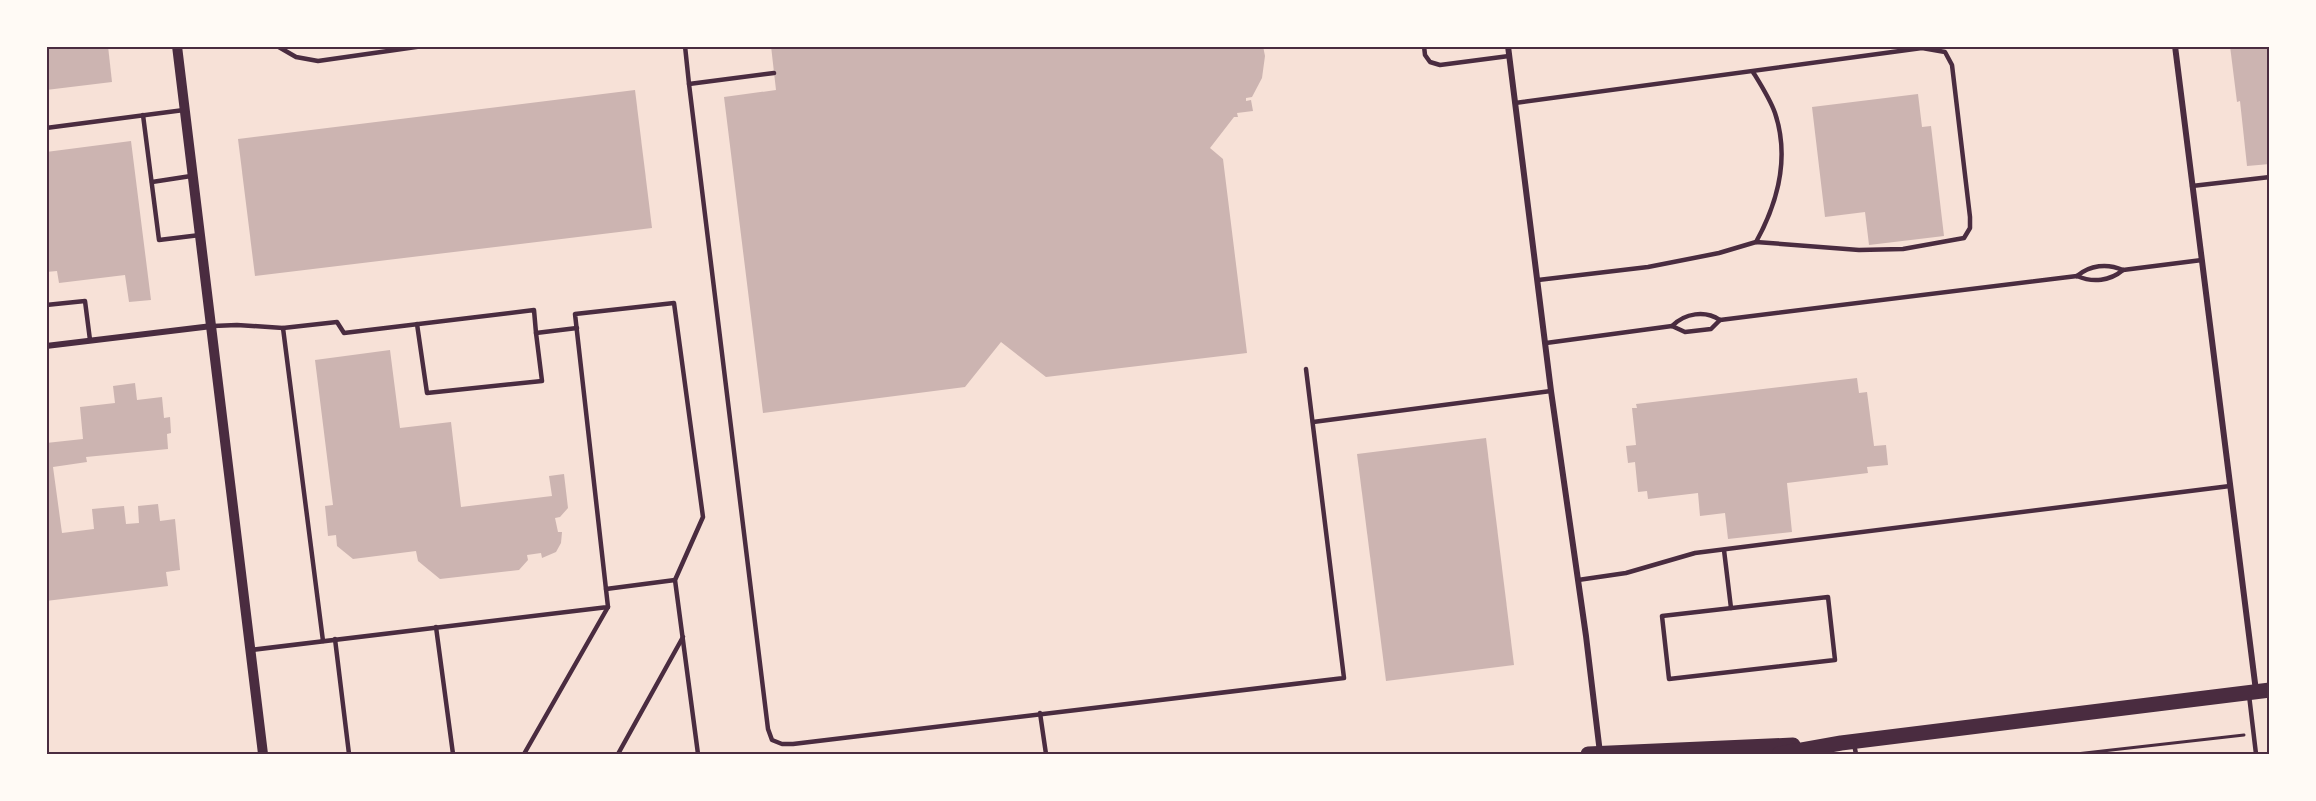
<svg xmlns="http://www.w3.org/2000/svg" width="2316" height="801" font-family="'Space Grotesk',sans-serif">
	<style>
		.building { fill: #ccb4b1 }
		.lines { fill: none; stroke-linecap: round; stroke-linejoin: round }
		.path { stroke: #4a2c40; stroke-width: 3 }
		.service { stroke: #4a2c40; stroke-width: 4.5 }
		.minor { stroke: #4a2c40; stroke-width: 6 }
		.tertiary { stroke: #4a2c40; stroke-width: 10 }
		.primary { stroke: #4a2c40; stroke-width: 15 }
		.neatline { fill: none; stroke: #4a2c40; stroke-width: 2 }
	</style>
	<rect width="100%" height="100%" fill="#f7e1d7"/>
	<!-- building -->
	<g class="building">
		<path d="M 46,46 L 108,46 L 112,82 L 46,90 Z"/>
		<path d="M 771,46 L 1263,46 L 1265,56 L 1262,78 L 1252,97 L 1246,98 L 1246,101 L 1251,100 L 1253,111 L 1237,113 L 1238,117 L 1234,117 L 1210,148 L 1223,159 L 1247,353 L 1046,377 L 1001,342 L 965,387 L 763,413 L 724,97 L 776,90 Z"/>
		<path d="M 2230,46 L 2270,46 L 2270,164 L 2247,166 L 2240,101 L 2237,102 Z"/>
		<path d="M 635,90 L 652,228 L 255,276 L 238,139 Z"/>
		<path d="M 1918,94 L 1922,127 L 1931,126 L 1944,236 L 1869,245 L 1865,212 L 1825,217 L 1812,107 Z"/>
		<path d="M 131,141 L 151,300 L 129,302 L 125,275 L 59,283 L 57,271 L 46,272 L 46,152 Z"/>
		<path d="M 390,350 L 400,428 L 451,422 L 461,507 L 552,496 L 549,476 L 564,474 L 568,508 L 560,517 L 555,518 L 558,532 L 562,532 L 561,543 L 556,552 L 542,558 L 541,553 L 527,555 L 528,560 L 519,570 L 440,579 L 418,561 L 416,551 L 353,559 L 337,546 L 336,535 L 328,536 L 325,506 L 333,505 L 315,360 Z"/>
		<path d="M 1857,378 L 1859,393 L 1867,392 L 1874,446 L 1886,445 L 1888,465 L 1867,467 L 1868,473 L 1787,483 L 1792,532 L 1728,539 L 1725,513 L 1700,516 L 1698,493 L 1648,499 L 1647,491 L 1638,492 L 1635,462 L 1628,463 L 1626,446 L 1636,445 L 1632,408 L 1637,408 L 1636,404 Z"/>
		<path d="M 135,383 L 137,400 L 162,397 L 164,418 L 170,417 L 171,433 L 167,434 L 168,449 L 86,457 L 87,462 L 53,467 L 62,533 L 94,529 L 92,509 L 124,506 L 126,524 L 139,523 L 138,506 L 158,504 L 160,521 L 175,519 L 180,570 L 166,572 L 168,586 L 46,601 L 46,443 L 83,439 L 80,407 L 115,403 L 113,386 Z"/>
		<path d="M 1486,438 L 1514,665 L 1386,681 L 1357,454 Z"/>
	</g>
	<g class="lines">
		<!-- path -->
		<path class="path" d="M 2076,754 L 2244,735"/>
		<!-- service -->
		<g class="service">
			<path d="M 277,46 L 296,57 L 318,61 L 423,46"/>
			<path d="M 685,46 L 689,84 L 774,73"/>
			<path d="M 1424,46 L 1425,55 L 1430,62 L 1440,65 L 1509,56"/>
			<path d="M 1753,72 C 1761,85 1770,99 1775,113 C 1790,158 1778,202 1756,242"/>
			<path d="M 689,84 L 768,729 L 772,740 L 782,744 L 793,744 L 1344,678 L 1306,369"/>
			<path d="M 1515,103 L 1922,48 L 1945,52 L 1952,65 L 1970,217 L 1970,228 L 1964,238 L 1903,249 L 1859,250 L 1756,242 L 1719,253 L 1648,267 L 1538,280"/>
			<path d="M 143,115 L 159,240 L 200,235"/>
			<path d="M 46,128 L 184,110"/>
			<path d="M 152,182 L 191,176"/>
			<path d="M 2192,186 L 2270,177"/>
			<path d="M 2077,276 C 2090,265 2107,263 2123,270 L 2202,260"/>
			<path d="M 46,305 L 85,301 L 90,340"/>
			<path d="M 417,324 L 427,393 L 542,381 L 536,333"/>
			<path d="M 213,326 L 237,325 L 283,328 L 337,322 L 344,333 L 534,310 L 536,333 L 577,328"/>
			<path d="M 1672,326 C 1685,313 1705,310 1720,320 L 2077,276 C 2093,283 2110,281 2123,270"/>
			<path d="M 283,328 L 323,641"/>
			<path d="M 1546,343 L 1672,326 L 1685,332 L 1711,329 L 1720,320"/>
			<path d="M 1313,422 L 1551,391"/>
			<path d="M 1724,550 L 1731,608"/>
			<path d="M 1578,580 L 1626,573 L 1695,553 L 2230,486"/>
			<path d="M 606,589 L 675,580"/>
			<path d="M 1828,597 L 1835,660 L 1669,679 L 1662,616 Z"/>
			<path d="M 436,627 L 453,754"/>
			<path d="M 335,639 L 349,754"/>
			<path d="M 251,650 L 608,607 L 575,314 L 674,303 L 703,517 L 675,580 L 698,754"/>
			<path d="M 2249,695 L 2256,754"/>
			<path d="M 1040,713 L 1046,754"/>
			<path d="M 1854,744 L 1856,754"/>
			<path d="M 524,754 L 608,607"/>
			<path d="M 618,754 L 683,637"/>
		</g>
		<!-- minor -->
		<g class="minor">
			<path d="M 1508,46 L 1551,391 L 1586,636 L 1600,753"/>
			<path d="M 2175,46 L 2256,691"/>
			<path d="M 46,346 L 212,326"/>
		</g>
		<!-- tertiary -->
		<path class="tertiary" d="M 177,46 L 263,754"/>
		<!-- primary -->
		<g class="primary">
			<path d="M 1588,754 L 1793,745"/>
			<path d="M 1779,754 L 1841,743 L 2270,690"/>
		</g>
	</g>
	<!-- border -->
	<rect width="2316" height="801" fill="none" stroke="#fffaf5" stroke-width="96"/>
	<rect x="48" y="48" width="2220" height="705" class="neatline"/>
</svg>
